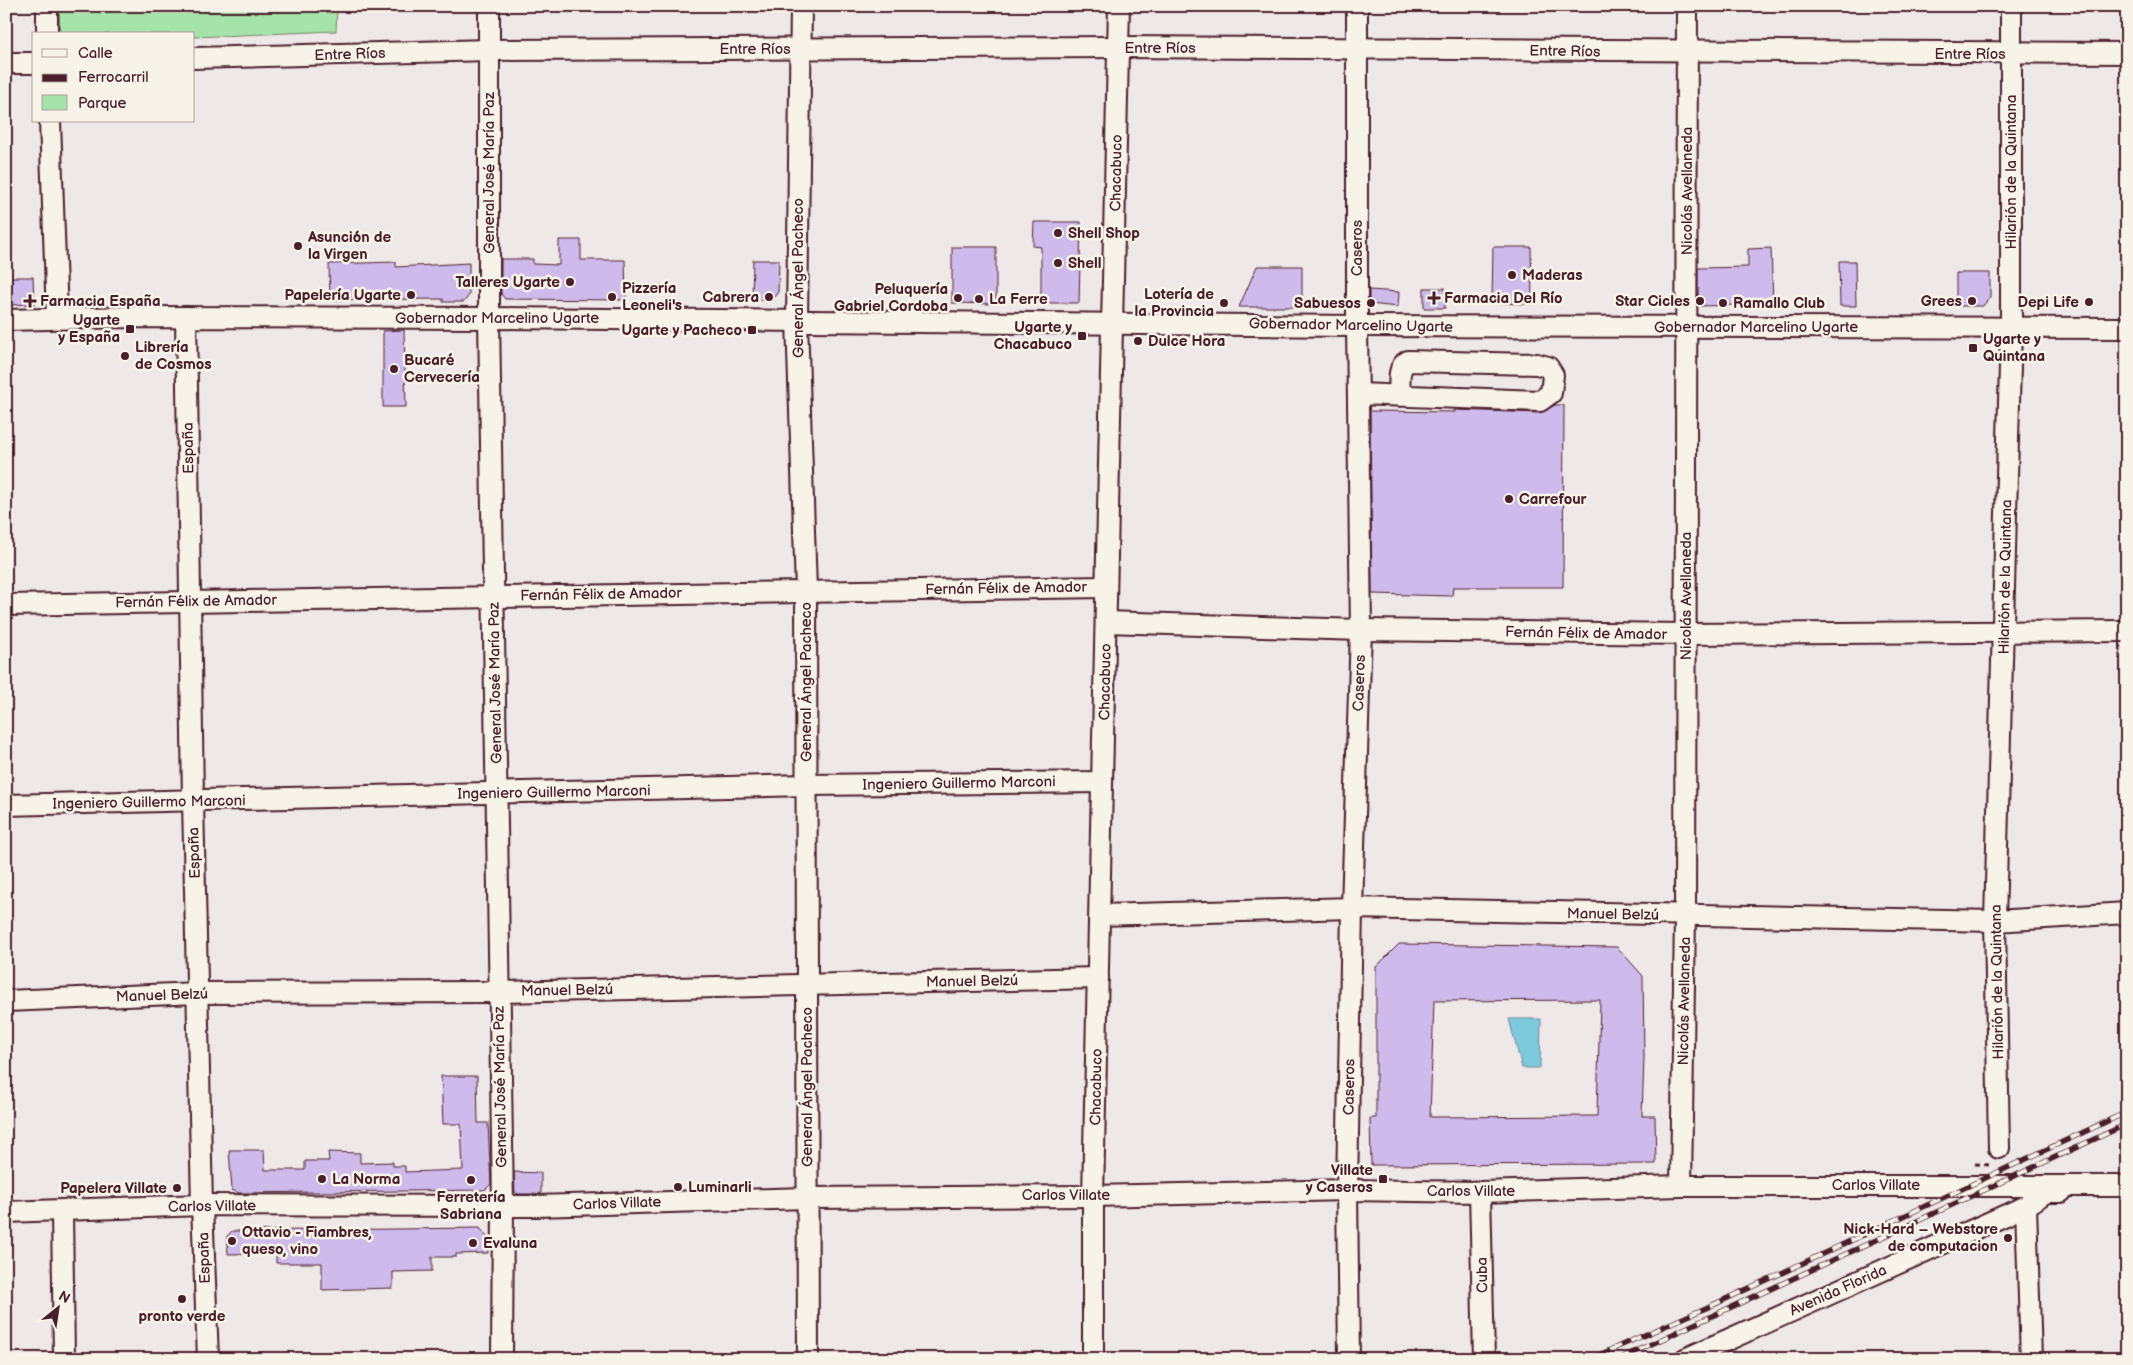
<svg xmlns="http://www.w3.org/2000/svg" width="2133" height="1365" font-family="'Balsamiq Sans',sans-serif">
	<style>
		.green { fill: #a5e3aa; stroke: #78816a }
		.water { fill: #7ecadd; stroke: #698696 }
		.building { fill: #cebbec; stroke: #4a1f2b; fill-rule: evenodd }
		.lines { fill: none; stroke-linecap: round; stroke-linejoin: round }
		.minor-casing { stroke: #4a1f2b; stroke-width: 24 }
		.path { stroke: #4a1f2b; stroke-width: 3; stroke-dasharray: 5 4; stroke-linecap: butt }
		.minor { stroke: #f7f3e8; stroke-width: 20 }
		.rail-casing { stroke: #4a1f2b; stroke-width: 5.5 }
		.rail { stroke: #f7f3e8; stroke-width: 4; stroke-dasharray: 11; stroke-linecap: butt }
		.poi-dot { fill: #4a1f2b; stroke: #f7f3e8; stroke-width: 2 }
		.labels { text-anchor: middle; stroke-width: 5; stroke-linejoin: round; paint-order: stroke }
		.street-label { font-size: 15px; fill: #4a1f2b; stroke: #f7f3e8 }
		.poi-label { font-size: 15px; font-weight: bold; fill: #4a1f2b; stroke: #f7f3e8; text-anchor: start }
	</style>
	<rect width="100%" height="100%" fill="#efe8e9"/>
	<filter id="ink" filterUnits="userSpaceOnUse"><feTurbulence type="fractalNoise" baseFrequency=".02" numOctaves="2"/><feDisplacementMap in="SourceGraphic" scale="10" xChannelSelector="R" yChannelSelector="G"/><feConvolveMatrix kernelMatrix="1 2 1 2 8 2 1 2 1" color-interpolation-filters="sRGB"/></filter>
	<g filter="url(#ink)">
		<!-- green -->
		<path class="green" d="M 59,6 L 337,6 L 336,31 L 194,37 L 194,34 L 60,34 Z"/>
		<!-- water -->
		<path class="water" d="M 1509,1019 L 1541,1019 L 1540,1068 L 1522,1068 Z"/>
		<!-- building -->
		<g class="building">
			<path d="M 1034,222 L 1081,222 L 1079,303 L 1041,303 L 1041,247 L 1033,246 Z"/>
			<path d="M 559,240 L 581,240 L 581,260 L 625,260 L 626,300 L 505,299 L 501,294 L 501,259 L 533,259 L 533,264 L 559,265 Z"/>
			<path d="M 952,247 L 996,247 L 996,304 L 952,303 Z"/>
			<path d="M 1493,247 L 1531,247 L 1532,304 L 1492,303 Z"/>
			<path d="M 1771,248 L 1773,304 L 1701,306 L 1700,301 L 1698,301 L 1698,268 L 1748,267 L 1748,249 Z"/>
			<path d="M 753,260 L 779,260 L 778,292 L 772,300 L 752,300 Z"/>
			<path d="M 1839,261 L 1855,261 L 1856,306 L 1840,306 Z"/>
			<path d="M 396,262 L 396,267 L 469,263 L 469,295 L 464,302 L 443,302 L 443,299 L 330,300 L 329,264 Z"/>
			<path d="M 1257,266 L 1302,266 L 1302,307 L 1239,307 Z"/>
			<path d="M 1956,273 L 1990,273 L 1990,297 L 1983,306 L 1956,306 Z"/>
			<path d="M 6,277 L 33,277 L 34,304 L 6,305 Z"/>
			<rect x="1424" y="288" width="21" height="20"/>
			<path d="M 1369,290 L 1399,292 L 1398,307 L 1369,304 Z"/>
			<path d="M 404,330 L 406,407 L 383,407 L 383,331 Z"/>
			<path d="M 1555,405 L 1564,405 L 1563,587 L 1453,587 L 1452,596 L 1372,594 L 1370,411 L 1455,412 L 1454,410 L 1540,413 Z"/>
			<path d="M 1399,944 L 1617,947 L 1643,976 L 1644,1057 L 1642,1116 L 1655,1116 L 1656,1164 L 1371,1165 L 1370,1118 L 1376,1118 L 1376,967 ZM 1600,1000 L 1597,1116 L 1430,1117 L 1434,1001 Z"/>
			<path d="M 441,1076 L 477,1076 L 478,1123 L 488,1123 L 491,1184 L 485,1190 L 239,1193 L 232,1190 L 229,1150 L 264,1150 L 265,1170 L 305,1170 L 305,1161 L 329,1161 L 328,1152 L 360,1153 L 360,1163 L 393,1162 L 393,1166 L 405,1166 L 405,1172 L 463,1170 L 461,1124 L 443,1124 Z"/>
			<path d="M 514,1172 L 541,1173 L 541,1194 L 518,1194 L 515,1192 Z"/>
			<path d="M 480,1228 L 487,1237 L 488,1253 L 456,1254 L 456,1257 L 432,1257 L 432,1271 L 393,1272 L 393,1288 L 322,1290 L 322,1263 L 276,1263 L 276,1253 L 228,1254 L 227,1236 L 232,1231 Z"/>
		</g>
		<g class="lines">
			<!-- minor casing -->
			<g class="minor-casing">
				<g id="minor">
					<path d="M 47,6 L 47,34"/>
					<path d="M 489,6 L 489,318 L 503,1205 L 502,1359"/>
					<path d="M 801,6 L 797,321 L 806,590 L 808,1359"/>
					<path d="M 194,58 L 489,50 L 1118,47 L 2127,53"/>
					<path d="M 6,63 L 34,63"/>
					<path d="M 50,121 L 57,318"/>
					<path d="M 186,317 L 193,801 L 202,1205 L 208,1359"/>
					<path d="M 6,320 L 130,317 L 489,318 L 1357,326 L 2127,328"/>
					<path d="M 1358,394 L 1540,401 L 1551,393 L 1553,375 L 1548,367 L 1537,364 L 1408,361 C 1396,367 1400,385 1400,396"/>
					<path d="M 6,605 L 1106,587"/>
					<path d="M 1106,622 L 1361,630 L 1686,634 L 2127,631"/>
					<path d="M 6,805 L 807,785 L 1102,782"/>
					<path d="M 1100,915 L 1352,908 L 1995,921 L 2127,913"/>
					<path d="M 6,1001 L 198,993 L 498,992 L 1098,978"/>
					<path d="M 1999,1148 L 1995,921 L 2011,328 L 2011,6"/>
					<path d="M 1681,1186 L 1685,916 L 1687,6"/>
					<path d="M 1480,1192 L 1484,1359"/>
					<path d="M 2026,1206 L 2031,1359"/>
					<path d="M 62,1211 L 64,1359"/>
					<path d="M 6,1212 L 202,1205 L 536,1206 L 807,1198 L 1093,1196 L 1347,1190 L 1480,1192 L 1681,1186 L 2127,1186"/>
					<path d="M 1093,1359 L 1093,1196 L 1119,6"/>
					<path d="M 1349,1359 L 1347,1190 L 1352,908 L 1361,630 L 1357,326 L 1357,6"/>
					<path d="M 1685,1359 L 2026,1206 L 2046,1192 L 2061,1192"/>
				</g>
			</g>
			<!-- path -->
			<path class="path" d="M 1975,1164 L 1990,1165"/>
			<!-- minor -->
			<use href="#minor" class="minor"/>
			<!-- rail casing -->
			<g class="rail-casing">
				<g id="rail">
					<path d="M 1590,1359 L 1715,1304 L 2127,1112"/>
					<path d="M 1619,1359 L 2127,1124"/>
				</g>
			</g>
			<!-- rail -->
			<use href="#rail" class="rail"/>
		</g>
	</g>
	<!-- markers -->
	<g class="poi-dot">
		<circle cx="1058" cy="233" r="5"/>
		<circle cx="298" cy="246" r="5"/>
		<circle cx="1058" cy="263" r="5"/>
		<circle cx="1512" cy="275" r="5"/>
		<circle cx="570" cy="282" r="5"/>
		<circle cx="411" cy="295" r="5"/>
		<circle cx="612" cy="297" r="5"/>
		<circle cx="769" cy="297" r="5"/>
		<circle cx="958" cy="298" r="5"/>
		<path d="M1431.5 290.5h5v5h5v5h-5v5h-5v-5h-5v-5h5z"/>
		<circle cx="979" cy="299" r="5"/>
		<path d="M27.5 293.5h5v5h5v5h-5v5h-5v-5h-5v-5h5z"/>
		<circle cx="1700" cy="301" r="5"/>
		<circle cx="1972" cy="301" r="5"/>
		<circle cx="2089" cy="302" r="5"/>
		<circle cx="1224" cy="303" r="5"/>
		<circle cx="1371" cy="303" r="5"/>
		<circle cx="1723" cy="303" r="5"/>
		<rect x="125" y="324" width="10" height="10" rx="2.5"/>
		<rect x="747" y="325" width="10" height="10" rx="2.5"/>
		<rect x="1077" y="331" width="10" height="10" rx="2.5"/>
		<circle cx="1138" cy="341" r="5"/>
		<rect x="1968" y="343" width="10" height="10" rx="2.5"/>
		<circle cx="125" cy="356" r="5"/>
		<circle cx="394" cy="369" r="5"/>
		<circle cx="1509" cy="499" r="5"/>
		<circle cx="322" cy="1179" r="5"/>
		<rect x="1378" y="1174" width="10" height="10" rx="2.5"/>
		<circle cx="471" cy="1180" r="5"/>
		<circle cx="678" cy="1187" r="5"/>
		<circle cx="177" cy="1188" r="5"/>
		<circle cx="2008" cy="1238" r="5"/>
		<circle cx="232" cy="1241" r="5"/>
		<circle cx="473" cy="1243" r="5"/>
		<circle cx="182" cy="1299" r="5"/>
	</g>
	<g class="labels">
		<!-- street labels -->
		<g class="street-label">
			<text x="1160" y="53">Entre Ríos</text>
			<text x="755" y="54">Entre Ríos</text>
			<text transform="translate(1565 51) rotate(1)" y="5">Entre Ríos</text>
			<text transform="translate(350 54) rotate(-2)" y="5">Entre Ríos</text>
			<text x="1970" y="59">Entre Ríos</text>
			<text transform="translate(2011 172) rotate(-90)" y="5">Hilarión de la Quintana</text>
			<text transform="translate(489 173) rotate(-90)" y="5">General José María Paz</text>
			<text transform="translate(1116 173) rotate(-89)" y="5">Chacabuco</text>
			<text transform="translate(1687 191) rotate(-90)" y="5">Nicolás Avellaneda</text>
			<text transform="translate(1357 248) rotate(-90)" y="5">Caseros</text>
			<text transform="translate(798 278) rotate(-90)" y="5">General Ángel Pacheco</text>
			<text x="497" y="323">Gobernador Marcelino Ugarte</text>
			<text transform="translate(1351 325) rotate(1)" y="5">Gobernador Marcelino Ugarte</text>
			<text x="1756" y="332">Gobernador Marcelino Ugarte</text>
			<text transform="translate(188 448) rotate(-91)" y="5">España</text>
			<text transform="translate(2005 577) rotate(-89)" y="5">Hilarión de la Quintana</text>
			<text transform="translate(1006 588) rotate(-1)" y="5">Fernán Félix de Amador</text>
			<text transform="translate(601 594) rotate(-1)" y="5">Fernán Félix de Amador</text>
			<text transform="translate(1686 596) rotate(-90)" y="5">Nicolás Avellaneda</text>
			<text transform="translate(196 601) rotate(-1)" y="5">Fernán Félix de Amador</text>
			<text transform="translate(1586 633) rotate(1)" y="5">Fernán Félix de Amador</text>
			<text transform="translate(806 682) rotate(-90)" y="5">General Ángel Pacheco</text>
			<text transform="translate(1105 682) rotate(-89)" y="5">Chacabuco</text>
			<text transform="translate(495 683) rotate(-91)" y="5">General José María Paz</text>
			<text transform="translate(1359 683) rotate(-88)" y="5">Caseros</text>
			<text transform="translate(959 783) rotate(-1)" y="5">Ingeniero Guillermo Marconi</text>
			<text transform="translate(554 792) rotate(-1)" y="5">Ingeniero Guillermo Marconi</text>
			<text transform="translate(149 802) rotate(-1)" y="5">Ingeniero Guillermo Marconi</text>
			<text transform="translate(194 853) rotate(-92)" y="5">España</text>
			<text transform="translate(1613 914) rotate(1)" y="5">Manuel Belzú</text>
			<text transform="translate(972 981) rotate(-1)" y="5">Manuel Belzú</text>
			<text transform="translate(1997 982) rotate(-91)" y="5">Hilarión de la Quintana</text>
			<text transform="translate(567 990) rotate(-1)" y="5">Manuel Belzú</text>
			<text transform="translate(162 995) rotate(-2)" y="5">Manuel Belzú</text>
			<text transform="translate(1684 1001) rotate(-89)" y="5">Nicolás Avellaneda</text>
			<text transform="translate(500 1087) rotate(-91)" y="5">General José María Paz</text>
			<text transform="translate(807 1087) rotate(-90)" y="5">General Ángel Pacheco</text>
			<text transform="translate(1096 1087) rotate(-89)" y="5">Chacabuco</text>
			<text transform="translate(1349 1087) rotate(-89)" y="5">Caseros</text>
			<text x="1876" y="1190">Carlos Villate</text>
			<text x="1471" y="1196">Carlos Villate</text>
			<text x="1066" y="1200">Carlos Villate</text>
			<text transform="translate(617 1203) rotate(-2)" y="5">Carlos Villate</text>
			<text transform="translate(212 1206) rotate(-1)" y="5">Carlos Villate</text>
			<text transform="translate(204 1258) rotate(-92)" y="5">España</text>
			<text transform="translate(1482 1275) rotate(-91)" y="5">Cuba</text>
			<text transform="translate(1838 1290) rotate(-24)" y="5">Avenida Florida</text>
		</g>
		<!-- poi labels -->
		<g class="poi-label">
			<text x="1068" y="238">Shell Shop</text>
			<text x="308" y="242">Asunción de<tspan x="308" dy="17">la Virgen</tspan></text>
			<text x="1068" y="268">Shell</text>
			<text x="1522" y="280">Maderas</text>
			<text x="560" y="287" text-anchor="end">Talleres Ugarte</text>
			<text x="622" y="293">Pizzería<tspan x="622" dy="17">Leoneli's</tspan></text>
			<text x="948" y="294" text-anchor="end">Peluquería<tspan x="948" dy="17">Gabriel Cordoba</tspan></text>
			<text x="1214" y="299" text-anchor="end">Lotería de<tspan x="1214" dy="17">la Provincia</tspan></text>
			<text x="401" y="300" text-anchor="end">Papelería Ugarte</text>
			<text x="759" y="302" text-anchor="end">Cabrera</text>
			<text x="1444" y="303">Farmacia Del Río</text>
			<text x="989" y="304">La Ferre</text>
			<text x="40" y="306">Farmacia España</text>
			<text x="1690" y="306" text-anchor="end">Star Cicles</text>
			<text x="1962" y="306" text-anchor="end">Grees</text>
			<text x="2079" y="307" text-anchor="end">Depi Life</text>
			<text x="1361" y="308" text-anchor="end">Sabuesos</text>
			<text x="1733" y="308">Ramallo Club</text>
			<text x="120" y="325" text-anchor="end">Ugarte<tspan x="120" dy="17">y España</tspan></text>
			<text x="1072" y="332" text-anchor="end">Ugarte y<tspan x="1072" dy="17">Chacabuco</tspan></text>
			<text x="742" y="335" text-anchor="end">Ugarte y Pacheco</text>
			<text x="1983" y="344">Ugarte y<tspan x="1983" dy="17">Quintana</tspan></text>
			<text x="1148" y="346">Dulce Hora</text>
			<text x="135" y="352">Librería<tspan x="135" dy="17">de Cosmos</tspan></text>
			<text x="404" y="365">Bucaré<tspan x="404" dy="17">Cervecería</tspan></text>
			<text x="1519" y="504">Carrefour</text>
			<text x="1373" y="1175" text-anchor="end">Villate<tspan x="1373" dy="17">y Caseros</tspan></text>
			<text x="332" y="1184">La Norma</text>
			<text x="688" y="1192">Luminarli</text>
			<text x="167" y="1193" text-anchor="end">Papelera Villate</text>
			<text x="471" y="1202" text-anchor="middle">Ferretería<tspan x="471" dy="17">Sabriana</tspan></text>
			<text x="1998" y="1234" text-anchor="end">Nick-Hard – Webstore<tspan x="1998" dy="17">de computacion</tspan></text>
			<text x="242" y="1237">Ottavio - Fiambres,<tspan x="242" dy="17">queso, vino</tspan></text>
			<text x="483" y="1248">Evaluna</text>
			<text x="182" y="1321" text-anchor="middle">pronto verde</text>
		</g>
	</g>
	<!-- margin -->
	<rect width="2133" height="1365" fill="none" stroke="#f7f3e8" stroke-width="25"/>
	<rect x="12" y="12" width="2108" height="1340" fill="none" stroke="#4a1f2b" stroke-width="2" filter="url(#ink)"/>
	<!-- legend -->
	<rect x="32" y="32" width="162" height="90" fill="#f7f3e8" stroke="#b29e9c"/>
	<rect x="42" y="49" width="25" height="8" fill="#f7f3e8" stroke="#b29e9c"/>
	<text x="78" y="58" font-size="15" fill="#4a1f2b">Calle</text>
	<rect x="42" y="74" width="25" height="8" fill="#4a1f2b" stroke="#b29e9c"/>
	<text x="78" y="82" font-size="15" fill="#4a1f2b">Ferrocarril</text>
	<rect x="42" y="95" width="25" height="15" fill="#a5e3aa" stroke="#b29e9c"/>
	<text x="78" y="108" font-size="15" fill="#4a1f2b">Parque</text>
	<!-- north arrow -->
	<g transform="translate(58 1308) rotate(30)" stroke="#f7f3e8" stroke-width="4" paint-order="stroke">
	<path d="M0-4L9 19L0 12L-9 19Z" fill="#4a1f2b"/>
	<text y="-8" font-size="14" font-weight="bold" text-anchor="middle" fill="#4a1f2b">N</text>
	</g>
</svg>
